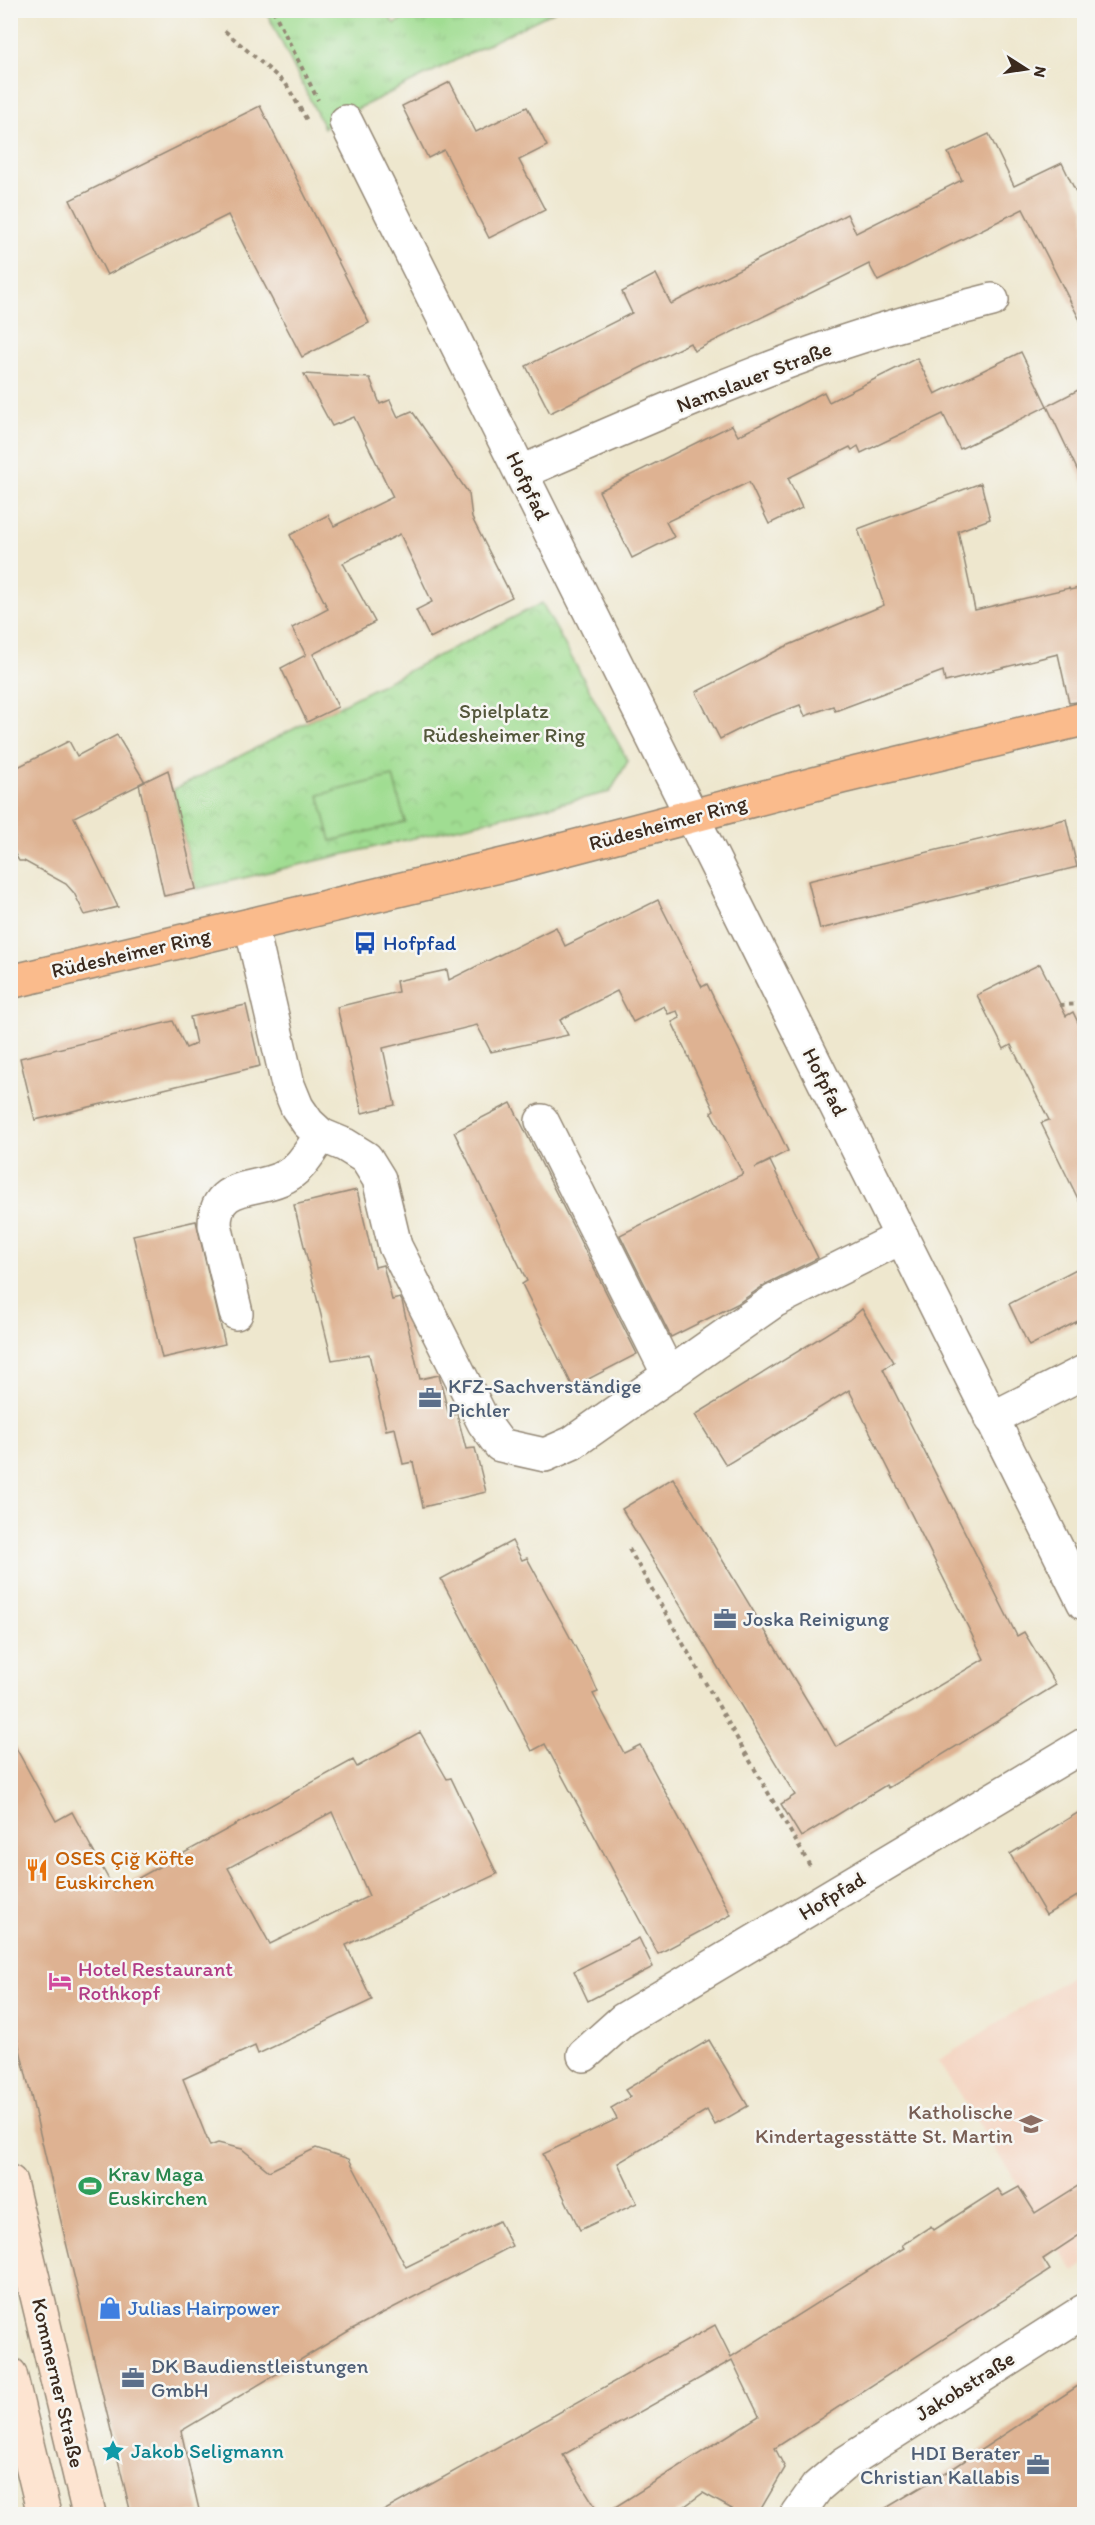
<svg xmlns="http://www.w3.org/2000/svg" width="1095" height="2525" font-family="Itim,sans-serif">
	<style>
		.built { fill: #f4d3bf }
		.grass { fill: url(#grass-tufts); stroke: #6e8458; stroke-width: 1.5 }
		.park { fill: url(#park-crowns); stroke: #6e8458; stroke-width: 1.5 }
		.pitch { fill: #a0dd92; stroke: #6e8458; stroke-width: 1.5 }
		.building { fill: #deb292; fill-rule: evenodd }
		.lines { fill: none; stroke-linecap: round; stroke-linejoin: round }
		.street-casing { stroke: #948876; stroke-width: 36 }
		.secondary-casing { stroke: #948876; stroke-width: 36 }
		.primary-casing { stroke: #948876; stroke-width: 36 }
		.path { stroke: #948876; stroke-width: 4; stroke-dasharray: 4.5 4.5; stroke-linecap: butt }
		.street { stroke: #fff; stroke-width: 33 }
		.secondary { stroke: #fde4d1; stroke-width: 33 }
		.primary { stroke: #fabb8c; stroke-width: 33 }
		.labels { text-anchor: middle; stroke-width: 5; stroke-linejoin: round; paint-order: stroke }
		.street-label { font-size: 21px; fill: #3b2a1e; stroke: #f6f6f2 }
		.park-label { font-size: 21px; fill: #54573b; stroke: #f6f6f2 }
		.transit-label { font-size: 21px; fill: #164399; stroke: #f6f6f2; text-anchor: start }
		.service-label { font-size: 21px; fill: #4e5e75; stroke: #f6f6f2; text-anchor: start }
		.food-label { font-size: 21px; fill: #c56008; stroke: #f6f6f2; text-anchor: start }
		.hotel-label { font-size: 21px; fill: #b23c85; stroke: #f6f6f2; text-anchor: start }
		.education-label { font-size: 21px; fill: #785e54; stroke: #f6f6f2; text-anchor: end }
		.leisure-label { font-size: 21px; fill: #27864d; stroke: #f6f6f2; text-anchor: start }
		.shop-label { font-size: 21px; fill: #366cbe; stroke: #f6f6f2; text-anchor: start }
		.culture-label { font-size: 21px; fill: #0d838f; stroke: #f6f6f2; text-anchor: start }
	</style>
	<defs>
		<pattern id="grass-tufts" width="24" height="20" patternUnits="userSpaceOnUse" patternTransform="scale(1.5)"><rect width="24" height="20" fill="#a0dd92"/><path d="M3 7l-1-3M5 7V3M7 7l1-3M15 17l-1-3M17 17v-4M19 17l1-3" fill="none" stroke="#8bbe7d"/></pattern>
		<pattern id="park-crowns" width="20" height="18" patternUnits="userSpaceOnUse" patternTransform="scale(1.5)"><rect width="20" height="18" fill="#a0dd92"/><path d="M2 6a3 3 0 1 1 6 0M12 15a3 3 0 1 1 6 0" fill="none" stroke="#8bbe7d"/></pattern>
	</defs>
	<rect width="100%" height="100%" fill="#f6f6f2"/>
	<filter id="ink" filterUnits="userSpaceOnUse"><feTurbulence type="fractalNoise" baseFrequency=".0167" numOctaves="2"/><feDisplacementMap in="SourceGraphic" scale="12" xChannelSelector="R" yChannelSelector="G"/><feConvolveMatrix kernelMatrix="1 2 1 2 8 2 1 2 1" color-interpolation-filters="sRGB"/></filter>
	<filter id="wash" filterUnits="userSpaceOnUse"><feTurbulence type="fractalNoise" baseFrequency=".008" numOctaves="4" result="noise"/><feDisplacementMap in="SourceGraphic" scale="24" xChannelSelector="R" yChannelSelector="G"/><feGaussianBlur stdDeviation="1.35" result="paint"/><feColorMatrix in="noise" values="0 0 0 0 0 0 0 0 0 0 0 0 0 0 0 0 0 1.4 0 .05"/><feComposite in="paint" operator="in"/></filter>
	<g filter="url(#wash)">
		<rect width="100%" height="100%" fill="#eee7ce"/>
		<!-- built -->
		<path class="built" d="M 1084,1968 L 1084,2265 L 1074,2272 L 938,2061 Z"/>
		<!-- grass -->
		<path class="grass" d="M 266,11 L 386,11 L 394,24 L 416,11 L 555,11 L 337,119 L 324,128 Z"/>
		<!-- park -->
		<path class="park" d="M 542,603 L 628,761 L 610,792 L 196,889 L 173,790 Z"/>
		<!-- pitch -->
		<path class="pitch" d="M 393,776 L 405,822 L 331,841 L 319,795 Z"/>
		<g id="blocks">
			<!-- building -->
			<g class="building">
				<path d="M 450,82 L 476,132 L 527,107 L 547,146 L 519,160 L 545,210 L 489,238 L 444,150 L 428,158 L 402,106 Z"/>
				<path d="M 260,106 L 369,323 L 302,357 L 228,215 L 107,275 L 70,200 Z"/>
				<path d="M 989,134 L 1014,186 L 1062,163 L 1084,209 L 1084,328 L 1023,209 L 878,281 L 869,264 L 694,351 L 690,343 L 550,413 L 526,366 L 632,313 L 622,292 L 656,274 L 671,304 L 847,214 L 856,233 L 962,180 L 948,153 Z"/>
				<path d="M 1021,352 L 1047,406 L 960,449 L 943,414 L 861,453 L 858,446 L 852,450 L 850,447 L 788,478 L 802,508 L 769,524 L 749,482 L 666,522 L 674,537 L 632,558 L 599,491 L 732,425 L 738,436 L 824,392 L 829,402 L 917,358 L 935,394 Z"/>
				<path d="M 304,374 L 370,378 L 380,404 L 390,400 L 398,417 L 412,411 L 469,494 L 472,518 L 512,597 L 430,638 L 416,610 L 432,602 L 400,534 L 343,563 L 375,622 L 313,654 L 338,707 L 307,722 L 281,668 L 306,655 L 292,628 L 328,609 L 290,535 L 328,515 L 334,526 L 393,497 L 354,417 L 332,426 Z"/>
				<path d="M 1084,387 L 1084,484 L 1047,406 Z"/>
				<path d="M 981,483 L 990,519 L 958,531 L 975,610 L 1069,588 L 1070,590 L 1084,587 L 1084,701 L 1069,703 L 1058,654 L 945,682 L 943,671 L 835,711 L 833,706 L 805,716 L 800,705 L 752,723 L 720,739 L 696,692 L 782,648 L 884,605 L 858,529 Z"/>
				<path d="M 117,735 L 145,782 L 74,817 L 118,907 L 85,915 L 74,893 L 66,884 L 24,861 L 19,861 L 10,845 L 10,771 L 69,741 L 77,756 Z"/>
				<path d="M 168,770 L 196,889 L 164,896 L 139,784 Z"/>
				<path d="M 1066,819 L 1077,867 L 820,929 L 808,881 Z"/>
				<path d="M 658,900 L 702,987 L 707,984 L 788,1151 L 755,1168 L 770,1161 L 818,1258 L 766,1284 L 737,1304 L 671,1337 L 620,1235 L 743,1174 L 711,1112 L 714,1110 L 672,1022 L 680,1018 L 677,1011 L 668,1014 L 664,1006 L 633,1022 L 617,991 L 560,1020 L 568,1035 L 491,1052 L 477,1025 L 383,1048 L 395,1105 L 362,1113 L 337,1007 L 398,992 L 396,981 L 447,970 L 449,980 L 556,927 L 565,946 Z"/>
				<path d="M 1040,964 L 1066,1016 L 1073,1012 L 1084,1035 L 1084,1211 L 1041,1123 L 1049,1120 L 1011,1045 L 1004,1049 L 977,995 Z"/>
				<path d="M 246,1005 L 260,1066 L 35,1120 L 20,1058 L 173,1021 L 186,1048 L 196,1044 L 190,1017 Z"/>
				<path d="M 511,1103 L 637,1354 L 573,1387 L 522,1284 L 527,1281 L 454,1132 Z"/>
				<path d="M 357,1190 L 375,1267 L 383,1265 L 392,1300 L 400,1298 L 402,1301 L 420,1379 L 439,1375 L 449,1416 L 457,1414 L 466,1449 L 475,1448 L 486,1492 L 423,1507 L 413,1462 L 403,1464 L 395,1428 L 386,1430 L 369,1354 L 332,1360 L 294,1205 Z"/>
				<path d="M 196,1221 L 225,1344 L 162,1358 L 133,1235 Z"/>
				<path d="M 1084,1265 L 1084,1318 L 1029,1346 L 1009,1304 Z"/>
				<path d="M 862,1309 L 894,1362 L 883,1369 L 1017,1636 L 1024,1632 L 1056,1685 L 888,1788 L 886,1785 L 801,1837 L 781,1804 L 795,1795 L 622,1509 L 673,1478 L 825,1730 L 826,1729 L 836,1747 L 984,1659 L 849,1390 L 726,1465 L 695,1415 L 849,1320 Z"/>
				<path d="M 512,1541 L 522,1560 L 527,1558 L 590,1674 L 598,1692 L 593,1694 L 624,1753 L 640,1745 L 731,1915 L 658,1954 L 545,1744 L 532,1751 L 441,1579 Z"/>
				<path d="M 420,1732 L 447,1779 L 451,1778 L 497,1874 L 346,1945 L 372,2000 L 258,2054 L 255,2046 L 183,2079 L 210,2146 L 218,2143 L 242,2149 L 269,2171 L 316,2148 L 349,2159 L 406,2267 L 499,2221 L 512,2246 L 352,2329 L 181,2431 L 200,2514 L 131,2514 L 10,2008 L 10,1737 L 56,1821 L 72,1812 L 115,1891 L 353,1760 L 357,1767 ZM 332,1812 L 369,1896 L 270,1944 L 228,1868 Z"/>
				<path d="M 1084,1809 L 1084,1892 L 1046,1915 L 1010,1854 Z"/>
				<path d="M 639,1938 L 653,1967 L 588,2001 L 574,1971 Z"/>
				<path d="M 709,2040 L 748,2106 L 715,2125 L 707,2110 L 618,2163 L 637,2203 L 580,2230 L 543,2154 L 617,2119 L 611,2108 L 630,2097 L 625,2090 Z"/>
				<path d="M 1084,2182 L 1084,2232 L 1043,2259 L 1050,2270 L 775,2448 L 785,2468 L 758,2514 L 741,2514 L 703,2493 L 674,2514 L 604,2514 L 759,2416 L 732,2360 L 563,2455 L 600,2514 L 378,2514 L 715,2325 L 731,2357 L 904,2248 L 902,2245 L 931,2226 L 934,2230 L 998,2189 L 1003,2196 L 1019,2187 L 1035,2213 Z"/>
				<path d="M 1084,2382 L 1084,2514 L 876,2514 L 955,2467 Z"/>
			</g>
		</g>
	</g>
	<g filter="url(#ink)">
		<use href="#blocks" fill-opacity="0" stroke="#948876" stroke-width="1.5"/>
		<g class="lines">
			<!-- street casing -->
			<g class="street-casing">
				<g id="street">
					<path d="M 346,122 L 1084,1603"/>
					<path d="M 522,472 C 622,429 722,384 826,348 C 880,329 936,314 992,300"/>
					<path d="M 251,925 L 288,1085 L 297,1107 L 308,1123 L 321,1135 L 345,1145 L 366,1158 L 379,1179 L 395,1246 L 484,1423 L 500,1445 L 545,1455 L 572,1443 L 774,1301 L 902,1237"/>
					<path d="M 542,1121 L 669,1375"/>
					<path d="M 236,1313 L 215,1225 C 215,1183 253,1191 280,1179 C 299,1172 310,1152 321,1135"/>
					<path d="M 991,1419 L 1084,1372"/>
					<path d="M 584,2055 L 623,2020 L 1084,1745"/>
					<path d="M 798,2514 L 817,2487 L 844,2464 L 1084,2311"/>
				</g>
			</g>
			<!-- secondary casing -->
			<g class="secondary-casing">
				<g id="secondary">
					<path d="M 10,2182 L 89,2514"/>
					<path d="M 10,2374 L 44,2514"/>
				</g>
			</g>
			<!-- primary casing -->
			<g class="primary-casing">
				<path id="primary" d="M 10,982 L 520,861 L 841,777 L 1084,719"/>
			</g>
			<!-- path -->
			<g class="path">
				<path d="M 273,10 L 318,100"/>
				<path d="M 225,31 L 286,84 L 308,122"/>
				<path d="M 1060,1005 L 1084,1004"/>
				<path d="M 629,1549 L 810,1866"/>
			</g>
			<!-- street -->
			<use href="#street" class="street"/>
			<!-- secondary -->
			<use href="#secondary" class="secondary"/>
			<!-- primary -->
			<use href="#primary" class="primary"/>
		</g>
	</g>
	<!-- icons -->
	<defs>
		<g id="bus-bare" transform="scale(1.8)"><path d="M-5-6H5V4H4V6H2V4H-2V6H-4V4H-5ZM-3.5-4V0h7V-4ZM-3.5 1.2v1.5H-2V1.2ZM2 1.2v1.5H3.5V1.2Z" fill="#1a4fb4" stroke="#f6f6f2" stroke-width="2.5" paint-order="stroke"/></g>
		<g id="office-bare" transform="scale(1.8)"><path d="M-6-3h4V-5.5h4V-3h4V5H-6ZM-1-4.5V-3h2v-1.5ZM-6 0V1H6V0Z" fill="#5c6f8a" stroke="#f6f6f2" stroke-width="2.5" paint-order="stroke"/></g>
		<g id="restaurant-bare" transform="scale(1.8)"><path d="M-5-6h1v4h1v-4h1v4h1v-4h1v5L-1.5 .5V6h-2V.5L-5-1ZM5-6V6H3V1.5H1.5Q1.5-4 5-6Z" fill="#e8710a" stroke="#f6f6f2" stroke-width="2.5" paint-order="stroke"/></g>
		<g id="hotel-bare" transform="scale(1.8)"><path d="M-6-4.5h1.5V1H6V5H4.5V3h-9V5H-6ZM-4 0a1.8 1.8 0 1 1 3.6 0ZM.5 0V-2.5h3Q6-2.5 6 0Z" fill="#d1479c" stroke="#f6f6f2" stroke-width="2.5" paint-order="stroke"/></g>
		<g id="school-bare" transform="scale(1.8)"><path d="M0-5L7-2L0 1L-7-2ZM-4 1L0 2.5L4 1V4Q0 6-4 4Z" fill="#8d6e63" stroke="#f6f6f2" stroke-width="2.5" paint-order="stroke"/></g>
		<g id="stadium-bare" transform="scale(1.8)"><path d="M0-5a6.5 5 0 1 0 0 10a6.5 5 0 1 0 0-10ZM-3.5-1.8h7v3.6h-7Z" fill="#2e9e5b" stroke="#f6f6f2" stroke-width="2.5" paint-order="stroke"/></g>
		<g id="shop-bare" transform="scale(1.8)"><path d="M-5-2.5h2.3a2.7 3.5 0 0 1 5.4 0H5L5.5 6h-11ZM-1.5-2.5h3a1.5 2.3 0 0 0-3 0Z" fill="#3f7fe0" stroke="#f6f6f2" stroke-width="2.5" paint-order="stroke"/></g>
		<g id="sight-bare" transform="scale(1.8)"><path d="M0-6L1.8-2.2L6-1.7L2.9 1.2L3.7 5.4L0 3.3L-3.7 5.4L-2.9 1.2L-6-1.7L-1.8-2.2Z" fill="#0f9aa8" stroke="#f6f6f2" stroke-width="2.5" paint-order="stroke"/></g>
	</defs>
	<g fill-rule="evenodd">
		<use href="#bus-bare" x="365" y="943"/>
		<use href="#office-bare" x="430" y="1398"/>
		<use href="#office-bare" x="725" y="1619"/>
		<use href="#restaurant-bare" x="37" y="1870"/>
		<use href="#hotel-bare" x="60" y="1981"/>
		<use href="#school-bare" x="1031" y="2124"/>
		<use href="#stadium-bare" x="90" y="2186"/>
		<use href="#shop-bare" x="110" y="2308"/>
		<use href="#office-bare" x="133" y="2378"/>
		<use href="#sight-bare" x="113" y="2451"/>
		<use href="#office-bare" x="1038" y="2465"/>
	</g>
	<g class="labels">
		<!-- street labels -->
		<g class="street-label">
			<text transform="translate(754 377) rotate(-21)" y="7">Namslauer Straße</text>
			<text transform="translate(528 486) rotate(64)" y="7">Hofpfad</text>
			<text transform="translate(668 823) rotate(-15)" y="7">Rüdesheimer Ring</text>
			<text transform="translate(131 953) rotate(-13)" y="7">Rüdesheimer Ring</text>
			<text transform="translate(825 1082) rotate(63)" y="7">Hofpfad</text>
			<text transform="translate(832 1896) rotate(-31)" y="7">Hofpfad</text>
			<text transform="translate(58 2383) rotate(77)" y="7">Kommerner Straße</text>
			<text transform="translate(965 2386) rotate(-32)" y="7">Jakobstraße</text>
		</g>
		<!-- park labels -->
		<g class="park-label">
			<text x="504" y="718">Spielplatz<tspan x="504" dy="24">Rüdesheimer Ring</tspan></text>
		</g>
		<!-- transit labels -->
		<g class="transit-label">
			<text x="383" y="950">Hofpfad</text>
		</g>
		<!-- service labels -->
		<g class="service-label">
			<text x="448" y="1393">KFZ-Sachverständige<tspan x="448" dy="24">Pichler</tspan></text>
			<text x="743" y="1626">Joska Reinigung</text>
			<text x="151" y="2373">DK Baudienstleistungen<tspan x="151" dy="24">GmbH</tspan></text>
			<text x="1020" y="2460" text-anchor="end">HDI Berater<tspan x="1020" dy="24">Christian Kallabis</tspan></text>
		</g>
		<!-- food labels -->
		<g class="food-label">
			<text x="55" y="1865">OSES Çiğ Köfte<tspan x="55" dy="24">Euskirchen</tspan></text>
		</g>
		<!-- hotel labels -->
		<g class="hotel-label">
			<text x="78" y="1976">Hotel Restaurant<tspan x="78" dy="24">Rothkopf</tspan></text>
		</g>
		<!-- education labels -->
		<g class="education-label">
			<text x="1013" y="2119">Katholische<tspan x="1013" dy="24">Kindertagesstätte St. Martin</tspan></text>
		</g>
		<!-- leisure labels -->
		<g class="leisure-label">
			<text x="108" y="2181">Krav Maga<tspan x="108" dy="24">Euskirchen</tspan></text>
		</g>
		<!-- shop labels -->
		<g class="shop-label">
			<text x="128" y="2315">Julias Hairpower</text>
		</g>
		<!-- culture labels -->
		<g class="culture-label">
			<text x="131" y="2458">Jakob Seligmann</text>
		</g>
	</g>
	<!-- margin -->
	<rect width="1095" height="2525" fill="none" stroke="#f6f6f2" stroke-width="36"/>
	<!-- north arrow -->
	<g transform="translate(1026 69) rotate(102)" stroke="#f6f6f2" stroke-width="4.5" paint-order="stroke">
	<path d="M0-4.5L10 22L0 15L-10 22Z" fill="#3b2a1e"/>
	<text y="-9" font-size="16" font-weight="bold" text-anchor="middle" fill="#3b2a1e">N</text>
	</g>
</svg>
